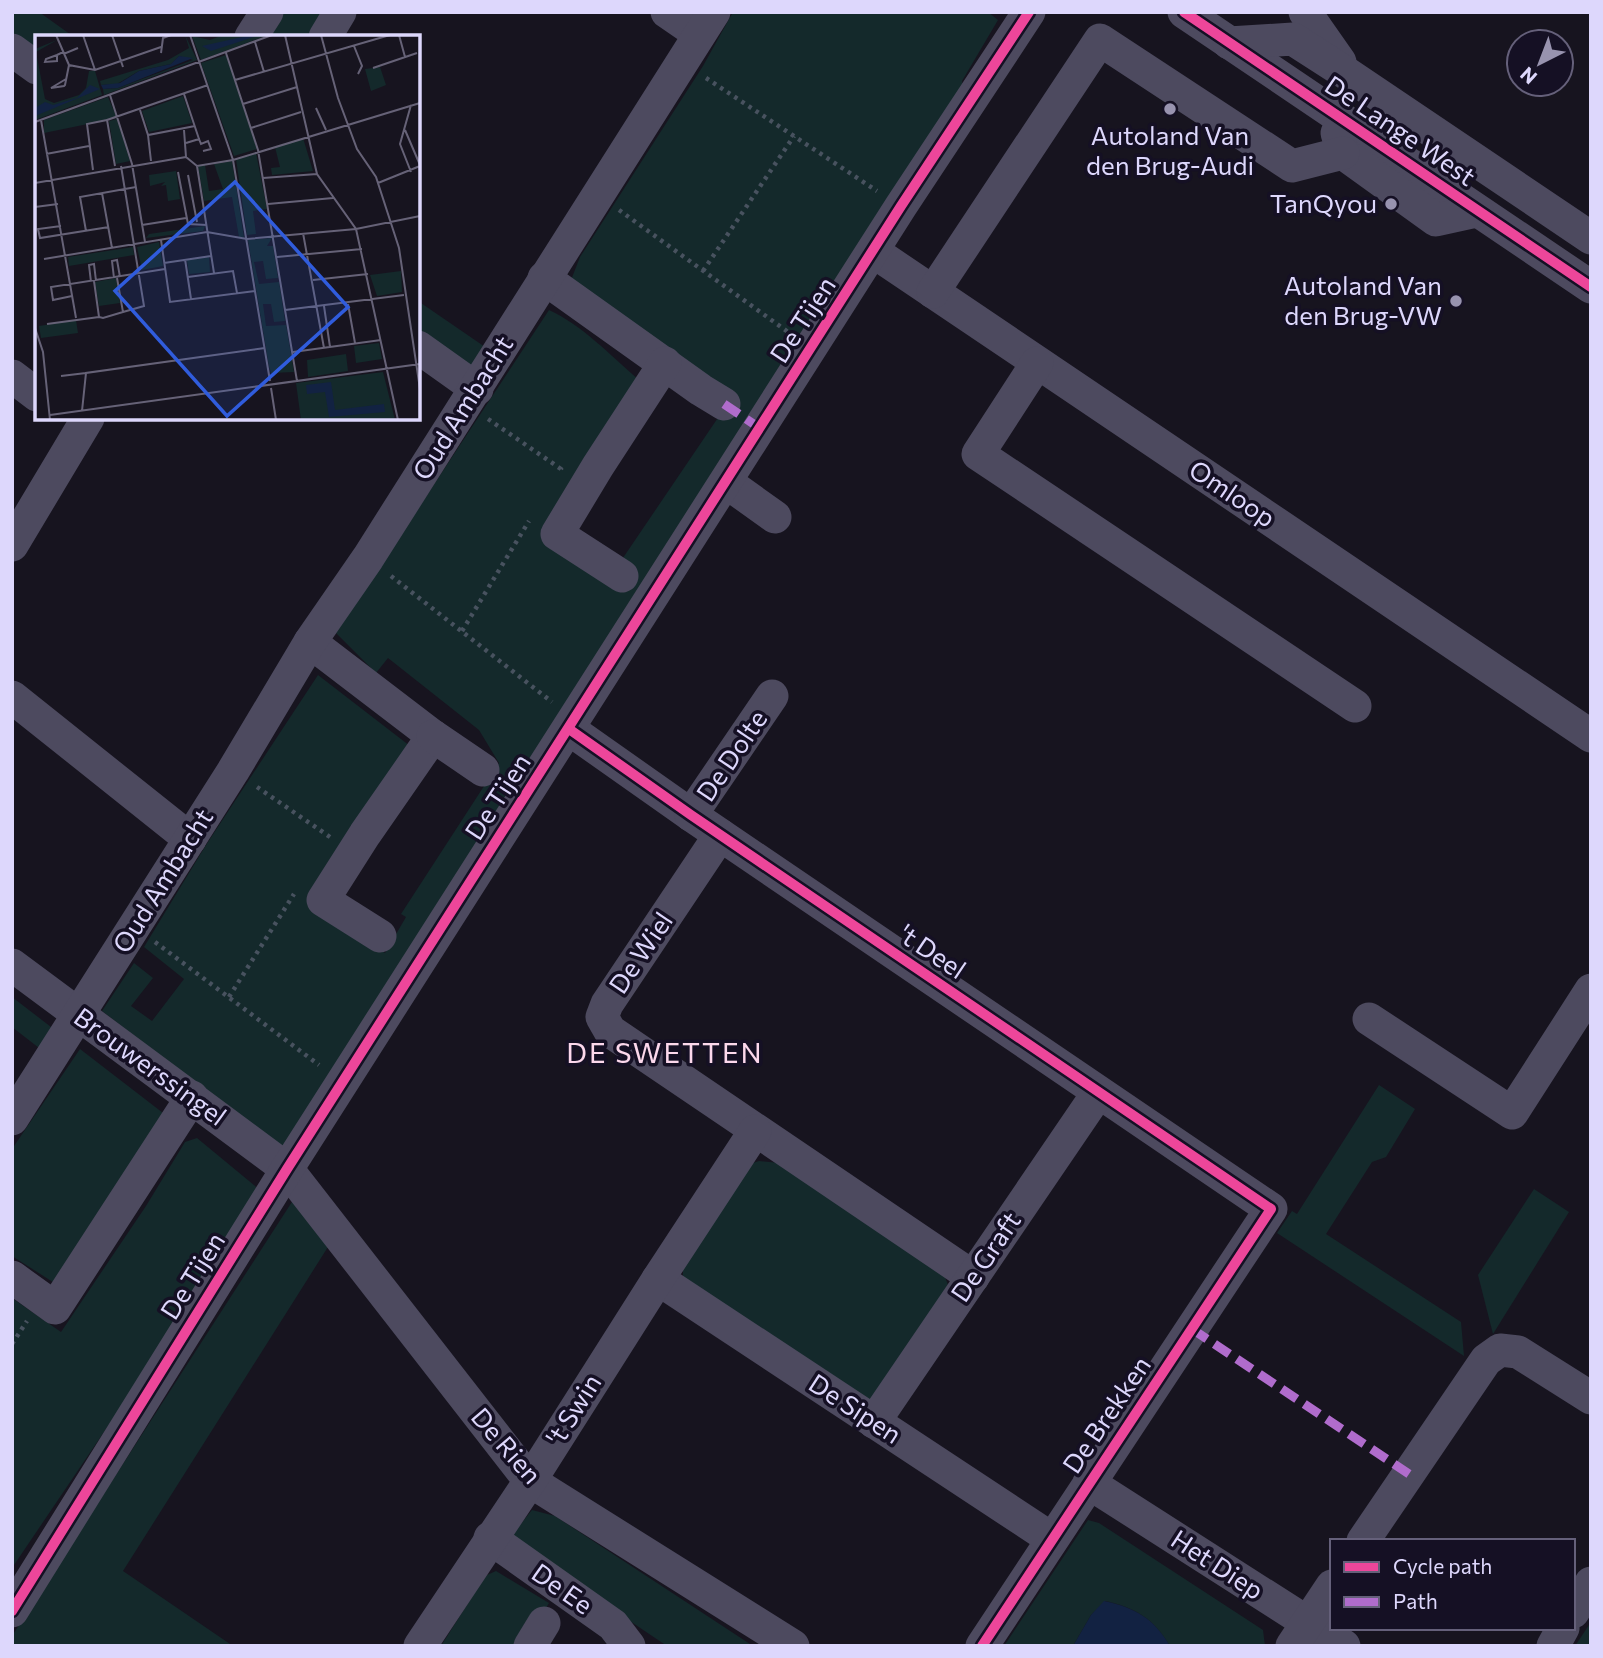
<svg xmlns="http://www.w3.org/2000/svg" width="1603" height="1658" font-family="Commissioner,sans-serif">
	<style>
		.green { fill: #14292b }
		.water { fill: #122242 }
		.lines { fill: none; stroke-linecap: round; stroke-linejoin: round }
		.path { stroke: #48525f; stroke-width: 4.5; stroke-dasharray: 3.5 5; stroke-linecap: butt }
		.minor { stroke: #4d4a5f; stroke-width: 33 }
		.quiet { stroke: #b06ccc; stroke-width: 9; stroke-dasharray: 18 9; stroke-linecap: butt }
		.cycleway-casing { stroke: #151024; stroke-width: 15 }
		.cycleway { stroke: #ed469a; stroke-width: 10 }
		.poi-dot { fill: #9893af; stroke: #151024; stroke-width: 2.5 }
		.labels { text-anchor: middle; stroke-width: 7; stroke-linejoin: round; paint-order: stroke }
		.street-label { font-size: 26px; fill: #ddd7fc; stroke: #151024 }
		.poi-label { font-size: 26px; fill: #ddd7fc; stroke: #151024; text-anchor: end }
		.neighbourhood-label { font-size: 28px; letter-spacing: 2px; fill: #fcd8ec; stroke: #151024 }
		.inset-road { fill: none; stroke: #666277; stroke-width: 2 }
		.view { fill: #305cdc; fill-opacity: 0.15; stroke: #305cdc; stroke-width: 3.5 }
		.inset-edge { fill: none; stroke: #ddd7fc; stroke-width: 3.5 }
	</style>
	<rect width="100%" height="100%" fill="#17141f"/>
	<!-- green -->
	<g class="green">
		<path d="M 12,12 L 39,12 L 74,37 L 37,37 L 37,86 L 12,69 Z"/>
		<path d="M 280,12 L 325,12 L 309,37 L 264,37 Z"/>
		<path d="M 733,12 L 988,12 L 998,20 L 962,81 L 964,93 L 286,1152 L 102,1011 L 134,963 L 153,978 L 131,1006 L 152,1021 L 184,979 L 144,947 L 206,845 L 318,675 L 410,746 L 309,900 L 385,953 L 406,917 L 401,914 L 499,763 L 479,730 L 388,658 L 376,673 L 336,633 L 549,310 C 582,325 610,355 638,379 L 541,536 L 606,583 L 730,400 L 571,280 L 580,257 L 703,66 Z"/>
		<path d="M 418,301 L 488,349 L 465,388 L 418,355 Z"/>
		<path d="M 12,997 L 51,1027 L 49,1041 L 43,1051 L 12,1027 Z"/>
		<path d="M 80,1049 L 176,1123 L 56,1284 L 12,1256 L 12,1149 Z"/>
		<path d="M 1379,1085 L 1415,1109 L 1386,1157 L 1372,1162 L 1326,1234 L 1461,1322 L 1464,1356 L 1277,1233 L 1292,1211 L 1297,1214 Z"/>
		<path d="M 197,1138 L 261,1191 L 135,1386 L 12,1568 L 12,1298 L 61,1332 L 146,1206 L 185,1142 Z"/>
		<path d="M 759,1161 L 780,1163 L 945,1277 L 948,1285 L 872,1403 L 683,1283 L 683,1269 L 750,1164 Z"/>
		<path d="M 1534,1189 L 1569,1212 L 1493,1334 L 1478,1275 Z"/>
		<path d="M 299,1191 L 333,1239 L 123,1571 L 233,1646 L 12,1646 L 12,1636 Z"/>
		<path d="M 532,1510 L 555,1516 L 753,1646 L 667,1646 L 624,1617 L 511,1536 Z"/>
		<path d="M 1088,1520 L 1099,1523 L 1263,1630 L 1265,1646 L 1170,1646 C 1153,1618 1136,1608 1105,1601 L 1091,1615 L 1073,1646 L 1004,1646 Z"/>
		<path d="M 496,1571 L 549,1603 L 523,1646 L 441,1646 L 480,1584 L 487,1575 Z"/>
		<path d="M 1591,1622 L 1591,1646 L 1575,1646 Z"/>
	</g>
	<!-- water -->
	<path class="water" d="M 1104,1601 C 1136,1608 1153,1618 1170,1646 L 1073,1646 L 1091,1615 Z"/>
	<g class="lines">
		<!-- path -->
		<g class="path">
			<path d="M 706,78 L 877,191"/>
			<path d="M 619,210 L 788,332"/>
			<path d="M 703,271 L 794,136"/>
			<path d="M 488,419 L 561,469 L 559,472"/>
			<path d="M 391,576 L 552,702"/>
			<path d="M 462,631 L 529,521"/>
			<path d="M 257,787 L 330,837"/>
			<path d="M 155,942 L 319,1065"/>
			<path d="M 229,997 L 294,894"/>
			<path d="M 12,1344 L 27,1321"/>
		</g>
		<!-- minor -->
		<g class="minor">
			<path d="M 667,12 L 699,34"/>
			<path d="M 1184,12 L 1591,287"/>
			<path d="M 1305,12 L 1340,62"/>
			<path d="M 251,37 L 267,12"/>
			<path d="M 325,37 L 340,12"/>
			<path d="M 1229,43 L 1293,39 L 1349,75 L 1591,238"/>
			<path d="M 12,50 L 37,68"/>
			<path d="M 1337,133 L 1343,153 L 1436,220 L 1477,211"/>
			<path d="M 874,252 L 1591,736"/>
			<path d="M 544,278 L 701,390 L 724,404"/>
			<path d="M 933,292 L 1100,40 L 1292,166 L 1343,153"/>
			<path d="M 418,347 L 477,389"/>
			<path d="M 1037,363 L 978,454 L 1355,706"/>
			<path d="M 12,376 L 37,395"/>
			<path d="M 726,482 L 775,517"/>
			<path d="M 12,545 L 88,418"/>
			<path d="M 622,576 L 557,534 L 598,466 L 665,363"/>
			<path d="M 310,642 L 433,736 L 365,834 L 323,900 L 380,936"/>
			<path d="M 12,697 L 190,839"/>
			<path d="M 569,729 L 691,815 L 1271,1209 L 982,1646"/>
			<path d="M 433,736 L 483,770"/>
			<path d="M 691,815 L 772,696"/>
			<path d="M 720,835 L 607,1004 L 602,1017 L 610,1031 L 973,1277"/>
			<path d="M 12,965 L 287,1169 L 530,1481 L 793,1646"/>
			<path d="M 1369,1019 L 1512,1113 L 1591,990"/>
			<path d="M 12,1119 L 233,771 L 310,642 L 368,558 L 714,12"/>
			<path d="M 12,1277 L 55,1308 L 192,1097"/>
			<path d="M 658,1279 L 1052,1539"/>
			<path d="M 874,1422 L 1098,1093"/>
			<path d="M 1089,1483 L 1344,1646"/>
			<path d="M 490,1538 L 613,1625 L 629,1646"/>
			<path d="M 1363,1541 L 1486,1360 L 1500,1350 L 1518,1352 L 1591,1398"/>
			<path d="M 12,1611 L 287,1169 L 901,206 L 1029,12"/>
			<path d="M 1573,1612 L 1591,1583"/>
			<path d="M 420,1646 L 530,1481 L 658,1279 L 755,1131"/>
			<path d="M 530,1646 L 544,1623"/>
			<path d="M 1292,1646 L 1332,1586"/>
			<path d="M 1553,1646 L 1563,1628"/>
		</g>
		<!-- quiet -->
		<g class="quiet">
			<path d="M 724,404 L 761,429"/>
			<path d="M 1192,1329 L 1409,1474"/>
		</g>
		<!-- cycleway casing -->
		<g class="cycleway-casing">
			<g id="cycleway">
				<path d="M 1184,12 L 1591,287"/>
				<path d="M 569,729 L 691,815 L 1271,1209 L 982,1646"/>
				<path d="M 12,1611 L 287,1169 L 901,206 L 1029,12"/>
			</g>
		</g>
		<!-- cycleway -->
		<use href="#cycleway" class="cycleway"/>
	</g>
	<!-- markers -->
	<g class="poi-dot">
		<circle cx="1170" cy="109" r="7"/>
		<circle cx="1391" cy="204" r="7"/>
		<circle cx="1456" cy="301" r="7"/>
	</g>
	<g class="labels">
		<!-- street labels -->
		<g class="street-label">
			<text transform="translate(1400 131) rotate(34)" y="9">De Lange West</text>
			<text transform="translate(803 320) rotate(-57)" y="9">De Tijen</text>
			<text transform="translate(463 408) rotate(-58)" y="9">Oud Ambacht</text>
			<text transform="translate(1232 494) rotate(34)" y="9">Omloop</text>
			<text transform="translate(732 756) rotate(-56)" y="9">De Dolte</text>
			<text transform="translate(498 797) rotate(-57)" y="9">De Tijen</text>
			<text transform="translate(163 881) rotate(-58)" y="9">Oud Ambacht</text>
			<text transform="translate(932 952) rotate(34)" y="9">'t Deel</text>
			<text transform="translate(641 953) rotate(-56)" y="9">De Wiel</text>
			<text transform="translate(150 1067) rotate(36)" y="9">Brouwerssingel</text>
			<text transform="translate(986 1257) rotate(-56)" y="9">De Graft</text>
			<text transform="translate(193 1276) rotate(-58)" y="9">De Tijen</text>
			<text transform="translate(855 1409) rotate(33)" y="9">De Sipen</text>
			<text transform="translate(574 1410) rotate(-58)" y="9">'t Swin</text>
			<text transform="translate(1107 1415) rotate(-56)" y="9">De Brekken</text>
			<text transform="translate(506 1446) rotate(49)" y="9">De Rien</text>
			<text transform="translate(1217 1565) rotate(33)" y="9">Het Diep</text>
			<text transform="translate(562 1589) rotate(35)" y="9">De Ee</text>
		</g>
		<!-- poi labels -->
		<g class="poi-label">
			<text x="1170" y="145" text-anchor="middle">Autoland Van<tspan x="1170" dy="30">den Brug-Audi</tspan></text>
			<text x="1377" y="213">TanQyou</text>
			<text x="1442" y="295">Autoland Van<tspan x="1442" dy="30">den Brug-VW</tspan></text>
		</g>
		<!-- neighbourhood labels -->
		<g class="neighbourhood-label">
			<text x="665" y="1063">DE SWETTEN</text>
		</g>
	</g>
	<!-- overview -->
	<g transform="translate(35 35)">
		<rect width="385" height="385" fill="#17141f"/>
		<path d="M 150,0 L 162,25 L 69,60 L 68,54 L 83,53 L 158,25 L 144,21 L 136,29 L 104,36 L 82,49 L 66,50 L 65,46 L 133,25 L 154,13 ZM 188,0 L 233,0 L 166,25 L 157,1 L 175,5 ZM 22,5 L 1,17 L 10,64 L 19,68 L 44,60 L 51,53 L 54,36 L 60,36 L 67,60 L 0,85 L 0,14 ZM 191,20 L 222,114 L 199,121 L 166,28 ZM 345,32 L 351,50 L 336,56 L 330,34 ZM 148,61 L 157,88 L 114,97 L 107,76 ZM 73,62 L 82,83 L 9,98 L 9,85 ZM 82,84 L 95,126 L 81,129 L 74,86 ZM 268,103 L 278,136 L 237,140 L 236,133 L 245,132 L 240,112 ZM 221,118 L 232,174 L 218,176 L 221,199 L 212,200 L 201,124 ZM 197,126 L 209,203 L 204,202 L 197,162 L 169,166 L 163,131 L 170,130 L 174,156 L 188,154 L 179,129 ZM 141,136 L 145,164 L 133,166 L 131,150 L 126,151 L 130,147 L 115,151 L 114,140 ZM 170,191 L 168,196 L 111,203 L 114,199 ZM 237,203 L 232,211 L 238,211 L 243,243 L 231,244 L 228,226 L 219,227 L 224,249 L 244,247 L 250,286 L 239,287 L 236,269 L 228,269 L 231,291 L 251,290 L 259,337 L 236,338 L 234,331 L 213,205 ZM 124,207 L 128,231 L 107,235 L 102,212 ZM 98,212 L 99,220 L 34,231 L 33,222 ZM 174,222 L 175,237 L 154,239 L 152,225 ZM 366,236 L 367,257 L 342,261 L 335,240 ZM 81,243 L 85,268 L 64,271 L 60,247 ZM 41,285 L 43,298 L 6,303 L 4,291 ZM 344,308 L 347,324 L 321,328 L 319,311 ZM 311,319 L 313,336 L 273,342 L 272,325 ZM 348,337 L 360,385 L 266,385 L 261,348 Z" fill="#14292b"/>
		<path d="M 216,0 L 225,0 L 176,16 L 167,11 ZM 144,21 L 158,23 L 83,53 L 68,54 L 66,50 L 85,48 L 104,36 L 136,29 ZM 55,50 L 65,54 L 0,81 L 0,73 L 10,67 L 18,70 L 42,63 ZM 296,347 L 300,375 L 349,369 L 350,377 L 294,382 L 290,357 L 272,359 L 271,350 Z" fill="#122242"/>
		<path class="inset-road" d="M 21,0 L 34,30 L 60,35 L 126,12M 48,0 L 60,35M 77,0 L 88,32M 155,0 L 198,125 L 235,346M 250,0 L 282,139 L 321,194 L 363,385M 286,0 L 303,63 L 322,114 L 341,142 L 364,213 L 385,354M 364,0 L 370,22M 220,7 L 229,37M 319,11 L 327,31 L 323,39M 126,18 L 128,3 L 136,0M 191,18 L 223,115 L 262,346M 22,20 L 22,26 L 10,27 L 11,24 L 22,20 L 26,18 L 31,18 L 43,13M 338,33 L 382,18M 31,44 L 16,53 L 29,51 L 30,50 L 34,30M 200,45 L 355,0M 149,59 L 164,104 L 151,108M 75,60 L 97,129 L 110,207M 208,69 L 262,52M 281,73 L 291,95M 105,75 L 113,100 L 160,91M 6,85 L 41,283M 0,87 L 237,0M 216,93 L 266,77M 149,95 L 151,122 L 162,131 L 198,125 L 385,68M 370,95 L 385,130M 113,100 L 116,126M 164,104 L 166,109 L 173,106 L 176,114 L 168,116M 11,119 L 54,111M 80,131 L 72,85 L 173,50M 86,131 L 109,271 L 88,277M 162,131 L 179,238M 58,135 L 52,89 L 72,85M 143,137 L 153,189 L 172,190M 376,137 L 365,109 L 376,70M 153,140 L 162,187M 228,143 L 282,139M 0,148 L 151,122M 343,148 L 385,131M 67,158 L 77,213M 233,169 L 298,163M 0,172 L 23,169M 107,190 L 151,183M 26,191 L 3,194 L 5,203 L 74,192M 51,196 L 45,162 L 101,152M 268,198 L 289,313M 126,205 L 135,267 L 220,256M 242,222 L 327,214M 9,224 L 172,197 L 212,204 L 321,194 L 385,181M 150,224 L 156,264M 129,228 L 176,221M 153,242 L 198,236 L 202,258M 79,243 L 77,226 L 82,225 L 85,242M 278,245 L 333,239M 59,246 L 64,282 L 68,283 L 88,277 L 82,243M 56,247 L 54,230 L 59,229 L 61,246M 37,261 L 18,265 L 16,252 L 130,234M 313,269 L 320,308M 289,271 L 295,312M 250,275 L 369,260M 12,289 L 64,282M 0,293 L 8,317 L 15,385M 258,317 L 346,305M 26,341 L 51,338M 236,353 L 241,385M 47,376 L 51,338 L 230,313M 15,380 L 385,329"/>
		<path class="view" d="M 200,147 L 313,272 L 192,381 L 80,256 Z"/>
		<rect width="385" height="385" class="inset-edge"/>
	</g>
	<!-- border -->
	<rect width="1603" height="1658" fill="none" stroke="#ddd7fc" stroke-width="28"/>
	<!-- legend -->
	<rect x="1330" y="1539" width="245" height="91" fill="#151024" stroke="#65607a" stroke-width="2"/>
	<rect x="1344" y="1562" width="35" height="10" fill="#ed469a" stroke="#65607a" stroke-width="2"/>
	<text x="1393" y="1574" font-size="21" fill="#ddd7fc">Cycle path</text>
	<rect x="1344" y="1597" width="35" height="10" fill="#b06ccc" stroke="#65607a" stroke-width="2"/>
	<text x="1393" y="1609" font-size="21" fill="#ddd7fc">Path</text>
	<!-- north arrow -->
	<g transform="translate(1540 63) rotate(222)"><circle r="33" fill="#151024" stroke="#65607a" stroke-width="2"/>
	<path d="M0-5L12 26L0 18L-12 26Z" fill="#9893af"/>
	<text y="-10" font-size="19" font-weight="bold" text-anchor="middle" fill="#ddd7fc">N</text>
	</g>
</svg>
